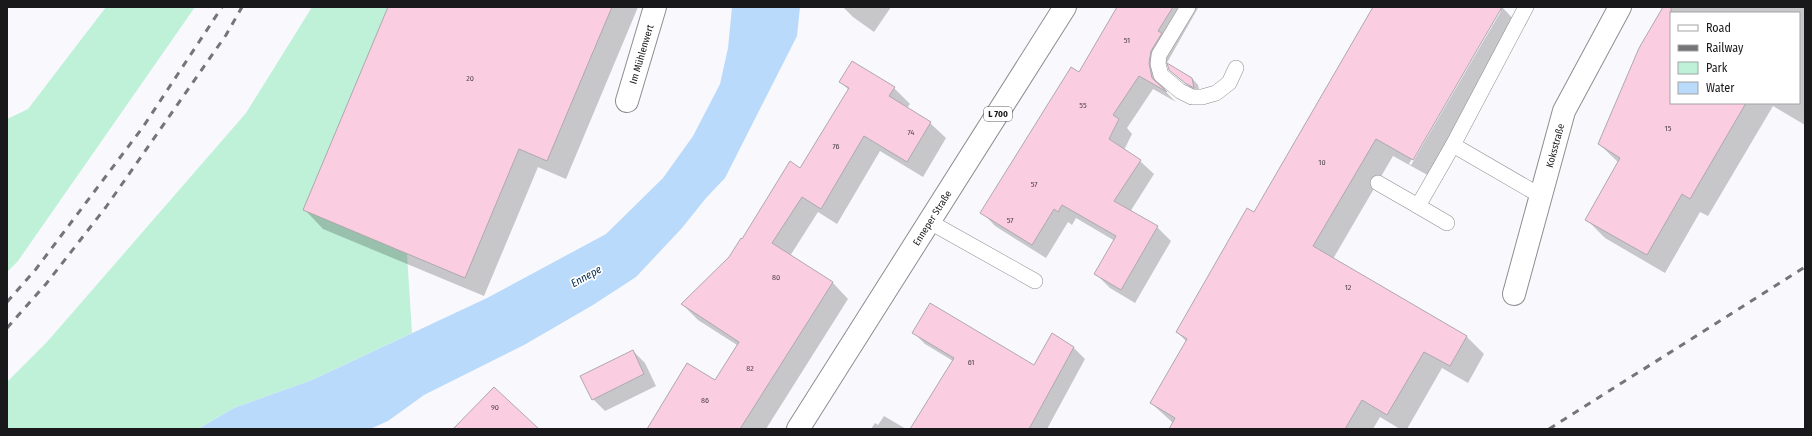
<svg xmlns="http://www.w3.org/2000/svg" width="1812" height="436" font-family="'Fira Sans Condensed',sans-serif">
	<style>
		.green { fill: #bff1d9 }
		.water { fill: #b9dafa }
		.shadow { fill: #0003; fill-rule: evenodd }
		.building { fill: #fbcde1; stroke: #aea9ab }
		.lines { fill: none; stroke-linecap: round; stroke-linejoin: round }
		.service-casing { stroke: #8e8e92; stroke-width: 16 }
		.minor-casing { stroke: #8e8e92; stroke-width: 24 }
		.primary-casing { stroke: #8e8e92; stroke-width: 24 }
		.service { stroke: #fff; stroke-width: 15 }
		.minor { stroke: #fff; stroke-width: 22 }
		.primary { stroke: #fff; stroke-width: 22 }
		.rail { stroke: #757578; stroke-width: 3; stroke-dasharray: 7 7; stroke-linecap: butt }
		.labels { text-anchor: middle; stroke-width: 3.5; stroke-linejoin: round; paint-order: stroke }
		.number-label { font-size: 8px; fill: #52464c }
		.shield { fill: #fff; stroke: #5e5e5f; stroke-width: 1 }
		.shield-label { font-size: 9px; font-weight: bold; fill: #19191b }
		.street-label { font-size: 10px; fill: #19191b; stroke: #fff }
		.water-label { font-size: 11px; font-style: italic; fill: #012d4e; stroke: #fff }
	</style>
	<rect width="100%" height="100%" fill="#f9f9fd"/>
	<!-- green -->
	<g class="green">
		<path d="M 106,7 L 195,7 L 18,261 L 7,272 L 7,119 L 28,109 Z"/>
		<path d="M 312,7 L 388,7 L 407,254 L 412,333 L 312,380 L 234,408 L 198,429 L 7,429 L 7,382 L 47,342 L 246,113 Z"/>
	</g>
	<!-- water -->
	<path class="water" d="M 732,7 L 800,7 L 797,36 L 725,178 L 706,198 L 682,228 L 636,277 L 593,305 L 524,345 L 424,395 L 388,421 L 370,429 L 198,429 L 234,408 L 312,380 L 487,298 L 606,234 L 663,178 L 693,136 L 720,84 L 728,48 Z"/>
	<!-- shadow -->
	<g class="shadow">
		<path d="M 390,7 L 638,7 L 566,179 L 538,167 L 484,296 L 323,229 L 305,210 Z"/>
		<path d="M 843,7 L 891,7 L 874,32 L 853,17 Z"/>
		<path d="M 1117,7 L 1198,8 L 1164,68 L 1163,81 L 1166,92 L 1176,102 L 1153,89 L 1127,128 L 1132,134 L 1124,150 L 1140,161 L 1154,174 L 1130,212 L 1157,227 L 1171,241 L 1135,303 L 1110,288 L 1096,274 L 1115,241 L 1076,218 L 1072,225 L 1068,222 L 1046,258 L 995,226 L 982,212 L 1079,73 Z"/>
		<path d="M 1374,7 L 1502,7 L 1519,25 L 1431,177 L 1393,156 L 1333,259 L 1467,337 L 1484,354 L 1468,383 L 1442,368 L 1407,429 L 1400,429 L 1380,417 L 1373,429 L 1170,429 L 1173,423 L 1151,403 L 1187,342 L 1177,332 L 1254,213 ZM 1498,11 L 1501,11 L 1411,165 L 1409,164 Z"/>
		<path d="M 1665,7 L 1805,7 L 1805,125 L 1773,106 L 1708,216 L 1700,212 L 1665,273 L 1605,238 L 1586,219 L 1618,162 L 1599,144 ZM 1671,13 L 1799,13 L 1799,103 L 1671,103 Z"/>
		<path d="M 1177,76 L 1192,78 L 1198,85 L 1200,93 L 1193,90 Z"/>
		<path d="M 840,82 L 894,88 L 910,104 L 907,108 L 930,123 L 946,138 L 923,177 L 880,151 L 837,224 L 818,212 L 790,256 L 833,283 L 848,299 L 766,429 L 648,429 L 715,381 L 737,345 L 698,320 L 682,304 L 729,258 L 801,169 L 849,90 Z"/>
		<path d="M 914,333 L 1034,367 L 1052,334 L 1074,348 L 1085,359 L 1047,429 L 911,429 L 953,361 L 925,344 Z"/>
		<path d="M 633,351 L 645,363 L 656,386 L 605,411 L 593,399 Z"/>
		<path d="M 884,416 L 906,429 L 871,429 L 875,423 L 878,425 Z"/>
	</g>
	<!-- building -->
	<g class="building">
		<path d="M 388,7 L 612,7 L 547,161 L 519,149 L 465,278 L 303,210 Z"/>
		<path d="M 1117,7 L 1173,7 L 1158,31 L 1162,33 L 1151,51 L 1149,63 L 1152,78 L 1167,92 L 1139,76 L 1113,115 L 1119,119 L 1109,139 L 1141,160 L 1114,201 L 1158,226 L 1121,290 L 1094,274 L 1116,236 L 1062,205 L 1058,212 L 1054,209 L 1032,245 L 980,213 L 1071,67 L 1079,72 Z"/>
		<path d="M 1373,7 L 1502,7 L 1413,160 L 1376,139 L 1313,246 L 1467,336 L 1450,366 L 1424,352 L 1387,415 L 1362,400 L 1345,429 L 1169,429 L 1175,418 L 1150,403 L 1187,339 L 1176,332 L 1247,208 L 1254,212 Z"/>
		<path d="M 1663,7 L 1671,7 L 1671,103 L 1746,103 L 1690,199 L 1682,194 L 1647,255 L 1585,220 L 1620,158 L 1598,144 L 1639,48 Z"/>
		<path d="M 852,61 L 895,87 L 889,96 L 931,122 L 907,162 L 864,136 L 821,209 L 802,197 L 772,243 L 833,282 L 740,429 L 647,429 L 687,363 L 715,380 L 739,342 L 681,304 L 729,257 L 741,238 L 742,239 L 790,161 L 800,168 L 849,88 L 839,82 Z"/>
		<path d="M 1167,63 L 1192,78 L 1194,88 L 1185,83 L 1169,70 Z"/>
		<path d="M 930,303 L 1034,365 L 1052,333 L 1074,347 L 1029,429 L 910,429 L 954,358 L 912,333 Z"/>
		<path d="M 633,350 L 644,374 L 592,400 L 580,376 Z"/>
		<path d="M 494,387 L 539,429 L 453,429 Z"/>
	</g>
	<g class="lines">
		<!-- service casing -->
		<g class="service-casing">
			<g id="service">
				<path d="M 1188,7 L 1159,55 L 1158,64 L 1161,75 L 1180,91 L 1192,97 L 1202,97 L 1216,93 L 1229,83 L 1236,68"/>
				<path d="M 1526,7 L 1453,145 L 1541,196"/>
				<path d="M 1378,183 L 1418,206 L 1453,145"/>
				<path d="M 1418,206 L 1447,223"/>
				<path d="M 930,222 L 1035,281"/>
			</g>
		</g>
		<!-- minor casing -->
		<g class="minor-casing">
			<g id="minor">
				<path id="s1" d="M 627,101 L 655,7"/>
				<path id="s2" d="M 1514,294 L 1564,111 L 1620,7"/>
			</g>
		</g>
		<!-- primary casing -->
		<g class="primary-casing">
			<g id="primary">
				<path id="s3" d="M 798,429 L 1065,7"/>
			</g>
		</g>
		<!-- service -->
		<use href="#service" class="service"/>
		<!-- minor -->
		<use href="#minor" class="minor"/>
		<!-- primary -->
		<use href="#primary" class="primary"/>
		<!-- rail -->
		<g class="rail">
			<path d="M 7,302 L 36,269 L 143,127 L 222,7"/>
			<path d="M 7,328 L 46,284 L 106,207 L 226,35 L 242,7"/>
			<path d="M 1549,429 L 1805,267"/>
		</g>
	</g>
	<g class="labels">
		<!-- number labels -->
		<g class="number-label">
			<text x="1127" y="43">51</text>
			<text x="470" y="81">20</text>
			<text x="1083" y="108">55</text>
			<text x="1668" y="131">15</text>
			<text x="911" y="135">74</text>
			<text x="836" y="149">76</text>
			<text x="1322" y="165">10</text>
			<text x="1034" y="187">57</text>
			<text x="1010" y="223">57</text>
			<text x="776" y="280">80</text>
			<text x="1348" y="290">12</text>
			<text x="971" y="365">61</text>
			<text x="750" y="371">82</text>
			<text x="705" y="403">86</text>
			<text x="495" y="410">90</text>
		</g>
		<!-- shield labels -->
		<rect class="shield" x="984" y="107" width="28" height="14" rx="3"/>
		<g class="shield-label">
			<text x="998" y="117">L 700</text>
		</g>
		<!-- street labels -->
		<g class="street-label">
			<text dy="4" stroke="none"><textPath href="#s1" startOffset="49">Im Mühlenwert</textPath></text>
			<text dy="4" stroke="none"><textPath href="#s2" startOffset="154">Koksstraße</textPath></text>
			<text dy="4" stroke="none"><textPath href="#s3" startOffset="250">Enneper Straße</textPath></text>
		</g>
		<!-- water labels -->
		<g class="water-label">
			<text transform="translate(586 276) rotate(-29)" y="4">Ennepe</text>
		</g>
	</g>
	<!-- border -->
	<rect width="1812" height="436" fill="none" stroke="#19191b" stroke-width="16"/>
	<!-- legend -->
	<rect x="1670" y="12" width="130" height="92" fill="#ffffff" stroke="#a3a3a4"/>
	<rect x="1678" y="25" width="20" height="6" fill="#ffffff" stroke="#a3a3a4"/>
	<text x="1706" y="32" font-size="12" fill="#19191b">Road</text>
	<rect x="1678" y="45" width="20" height="6" fill="#757578" stroke="#a3a3a4"/>
	<text x="1706" y="52" font-size="12" fill="#19191b">Railway</text>
	<rect x="1678" y="62" width="20" height="12" fill="#bff1d9" stroke="#a3a3a4"/>
	<text x="1706" y="72" font-size="12" fill="#19191b">Park</text>
	<rect x="1678" y="82" width="20" height="12" fill="#b9dafa" stroke="#a3a3a4"/>
	<text x="1706" y="92" font-size="12" fill="#19191b">Water</text>
</svg>
